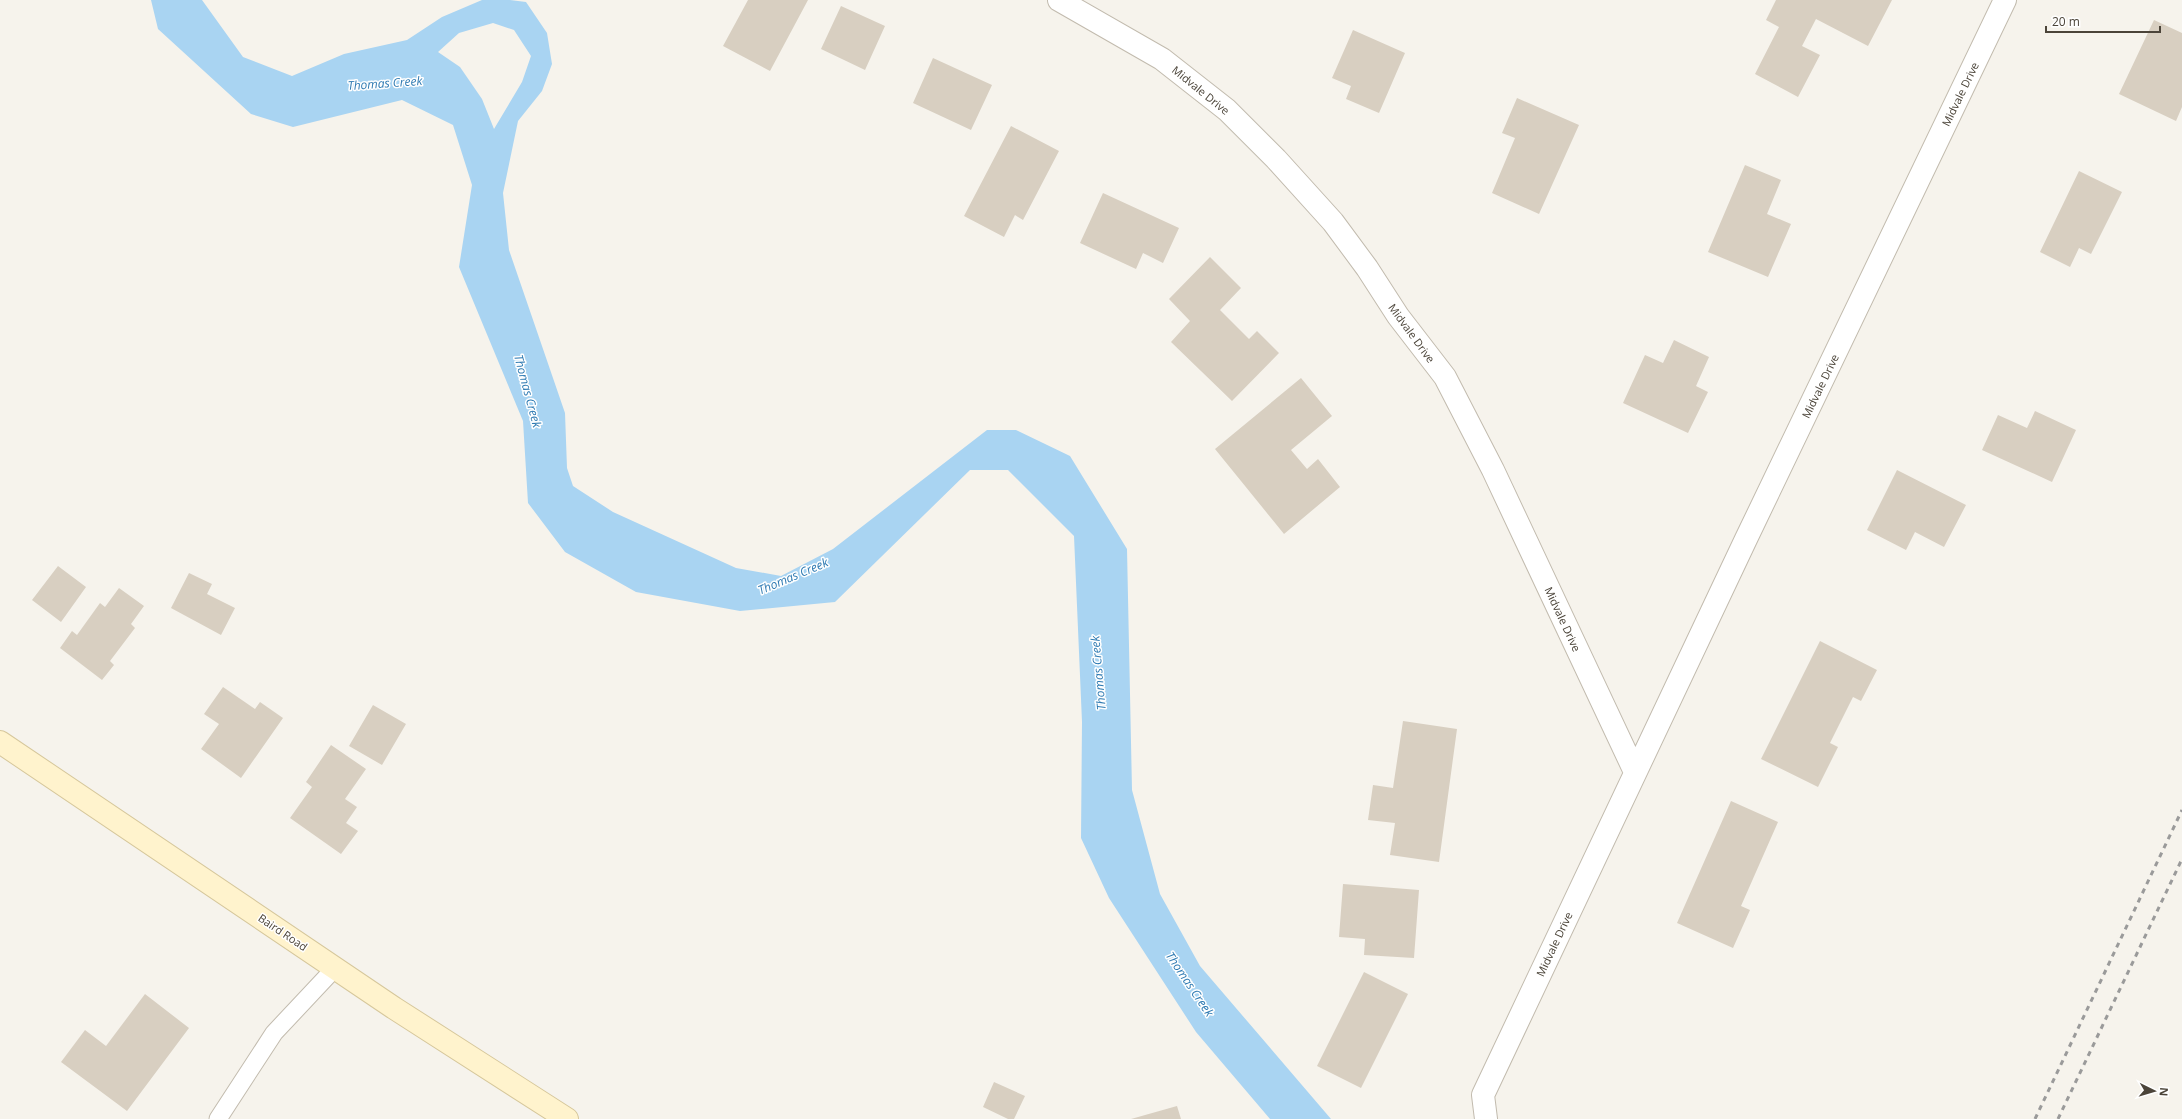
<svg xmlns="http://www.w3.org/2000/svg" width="2182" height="1119" viewBox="0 0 2182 1119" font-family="'Open Sans',sans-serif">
	<rect width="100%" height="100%" fill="#f6f3ec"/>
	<path fill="#a9d4f2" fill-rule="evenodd" d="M151,0H202L243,57L292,76L344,54L407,40L442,17L482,0H510L526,2L547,33L552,64L542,91L518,121L503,193L509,250L565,413L567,468L573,486L613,512L736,568L781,576L833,549L987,430H1016L1070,456L1127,549L1132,790L1160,894L1200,966L1331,1119H1270L1196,1032L1109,898L1081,838L1082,722L1074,536L1008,470H970L835,602L740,611L636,592L565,552L528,503L523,421L459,267L472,185L453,125L402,100L293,127L251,114L158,29ZM493,23L514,30L531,56L522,82L494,129L482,99L460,67L438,52L459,33Z"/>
	<path fill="#d8cfc1" d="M748,0H808L770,71L723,46Z
		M1776,0H1892L1868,46L1816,19L1802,46L1820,55L1798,97L1755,74L1779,27L1766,20Z
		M841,6L885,26L865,70L821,49Z
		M2154,20L2182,33V107L2176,121L2119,94Z
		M1353,30L1405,53L1379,113L1346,99L1351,86L1332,78Z
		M933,58L992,85L971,130L913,103Z
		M1517,98L1579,125L1539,214L1492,193L1515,138L1502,133Z
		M1011,126L1059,151L1023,220L1015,215L1004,237L964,216Z
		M1745,165L1781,180L1767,214L1791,224L1768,277L1708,252Z
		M2079,171L2122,192L2091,254L2079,248L2070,267L2040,252Z
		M1103,193L1179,228L1163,263L1143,253L1136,269L1080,243Z
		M1210,257L1241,288L1220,310L1249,339L1257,331L1279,353L1232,401L1171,342L1190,321L1169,299Z
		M1674,340L1709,357L1696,386L1708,392L1688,433L1623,403L1645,355L1663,363Z
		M1301,378L1332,416L1291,450L1307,469L1318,459L1340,487L1284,534L1215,449Z
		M2035,411L2076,430L2052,482L1982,450L1998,415L2027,428Z
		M1897,470L1966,505L1944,547L1915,532L1906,550L1867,530Z
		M58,566L86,587L61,622L32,600Z
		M189,573L212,584L207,594L235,608L221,635L171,608Z
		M119,588L144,606L131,624L135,628L110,661L114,665L102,680L60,648L72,631L77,635L100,603L105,607Z
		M1820,641L1877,670L1861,701L1853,697L1830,743L1838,747L1818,787L1761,759Z
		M223,687L255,709L260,702L283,718L241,778L201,749L219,724L204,714Z
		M373,705L406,724L382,765L349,746Z
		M1403,721L1457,729L1439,862L1390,855L1395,823L1368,820L1373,785L1393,788Z
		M331,745L366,769L345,799L357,807L346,823L358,831L341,854L290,818L312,787L306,782Z
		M1731,801L1778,822L1741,906L1750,910L1733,948L1677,923Z
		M1343,884L1419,890L1414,958L1364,955L1365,939L1339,937Z
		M1364,972L1408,994L1361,1088L1317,1066Z
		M145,994L189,1028L127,1111L61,1062L85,1030L106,1046Z
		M994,1082L1025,1096L1014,1119H1008L983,1107Z
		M1177,1106L1181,1119H1131Z"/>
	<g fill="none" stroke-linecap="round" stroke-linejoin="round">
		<g stroke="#c2bbae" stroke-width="19">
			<path id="lane" d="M218,1119L274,1033L335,968"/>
		</g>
		<g stroke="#c2bbae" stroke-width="24">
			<path id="street" d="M1059,0L1162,59L1227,110L1276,159L1333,222L1367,268L1398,316L1445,377L1493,470L1635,772
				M1486,1119L1483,1095L1746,539L2005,0"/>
		</g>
		<g stroke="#d6c79b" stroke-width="24">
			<path id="secondary" d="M0,742L394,1008L567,1119"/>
		</g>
		<use href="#lane" stroke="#fff" stroke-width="17"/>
		<use href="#street" stroke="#fff" stroke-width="22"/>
		<use href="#secondary" stroke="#fff3cd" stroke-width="22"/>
		<path stroke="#9a9a9a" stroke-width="3" stroke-dasharray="5 5" stroke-linecap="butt" d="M2035,1119L2182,810
			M2058,1119L2182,859"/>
	</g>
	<g text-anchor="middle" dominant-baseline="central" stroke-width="3" stroke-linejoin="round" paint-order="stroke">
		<g font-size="11" fill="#4b4439" stroke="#fff">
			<text transform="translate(1201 90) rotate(39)">Midvale Drive</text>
			<text transform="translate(1960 94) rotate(-64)">Midvale Drive</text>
			<text transform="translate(1412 333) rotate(54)">Midvale Drive</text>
			<text transform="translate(1820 386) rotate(-64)">Midvale Drive</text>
			<text transform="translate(1563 619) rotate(65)">Midvale Drive</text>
			<text transform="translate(283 932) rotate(34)">Baird Road</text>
			<text transform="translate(1554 944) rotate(-65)">Midvale Drive</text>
		</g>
		<g font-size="12" font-style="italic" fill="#2e7ab2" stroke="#fff">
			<text transform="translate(385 83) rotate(-4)">Thomas Creek</text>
			<text transform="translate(528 391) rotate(75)">Thomas Creek</text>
			<text transform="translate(793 576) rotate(-23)">Thomas Creek</text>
			<text transform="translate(1098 673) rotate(-95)">Thomas Creek</text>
			<text transform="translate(1190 984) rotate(56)">Thomas Creek</text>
		</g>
	</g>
	<g transform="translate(2154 1091) rotate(95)" stroke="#ffffff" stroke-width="3" paint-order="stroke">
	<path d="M0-3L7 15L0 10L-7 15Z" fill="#4b4439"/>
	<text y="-6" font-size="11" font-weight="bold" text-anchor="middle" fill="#4b4439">N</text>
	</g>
	<path d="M2046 26v6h114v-6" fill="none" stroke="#4b4439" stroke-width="2"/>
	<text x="2052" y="26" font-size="12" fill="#4b4439" stroke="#ffffff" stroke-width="3" paint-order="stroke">20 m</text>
</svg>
